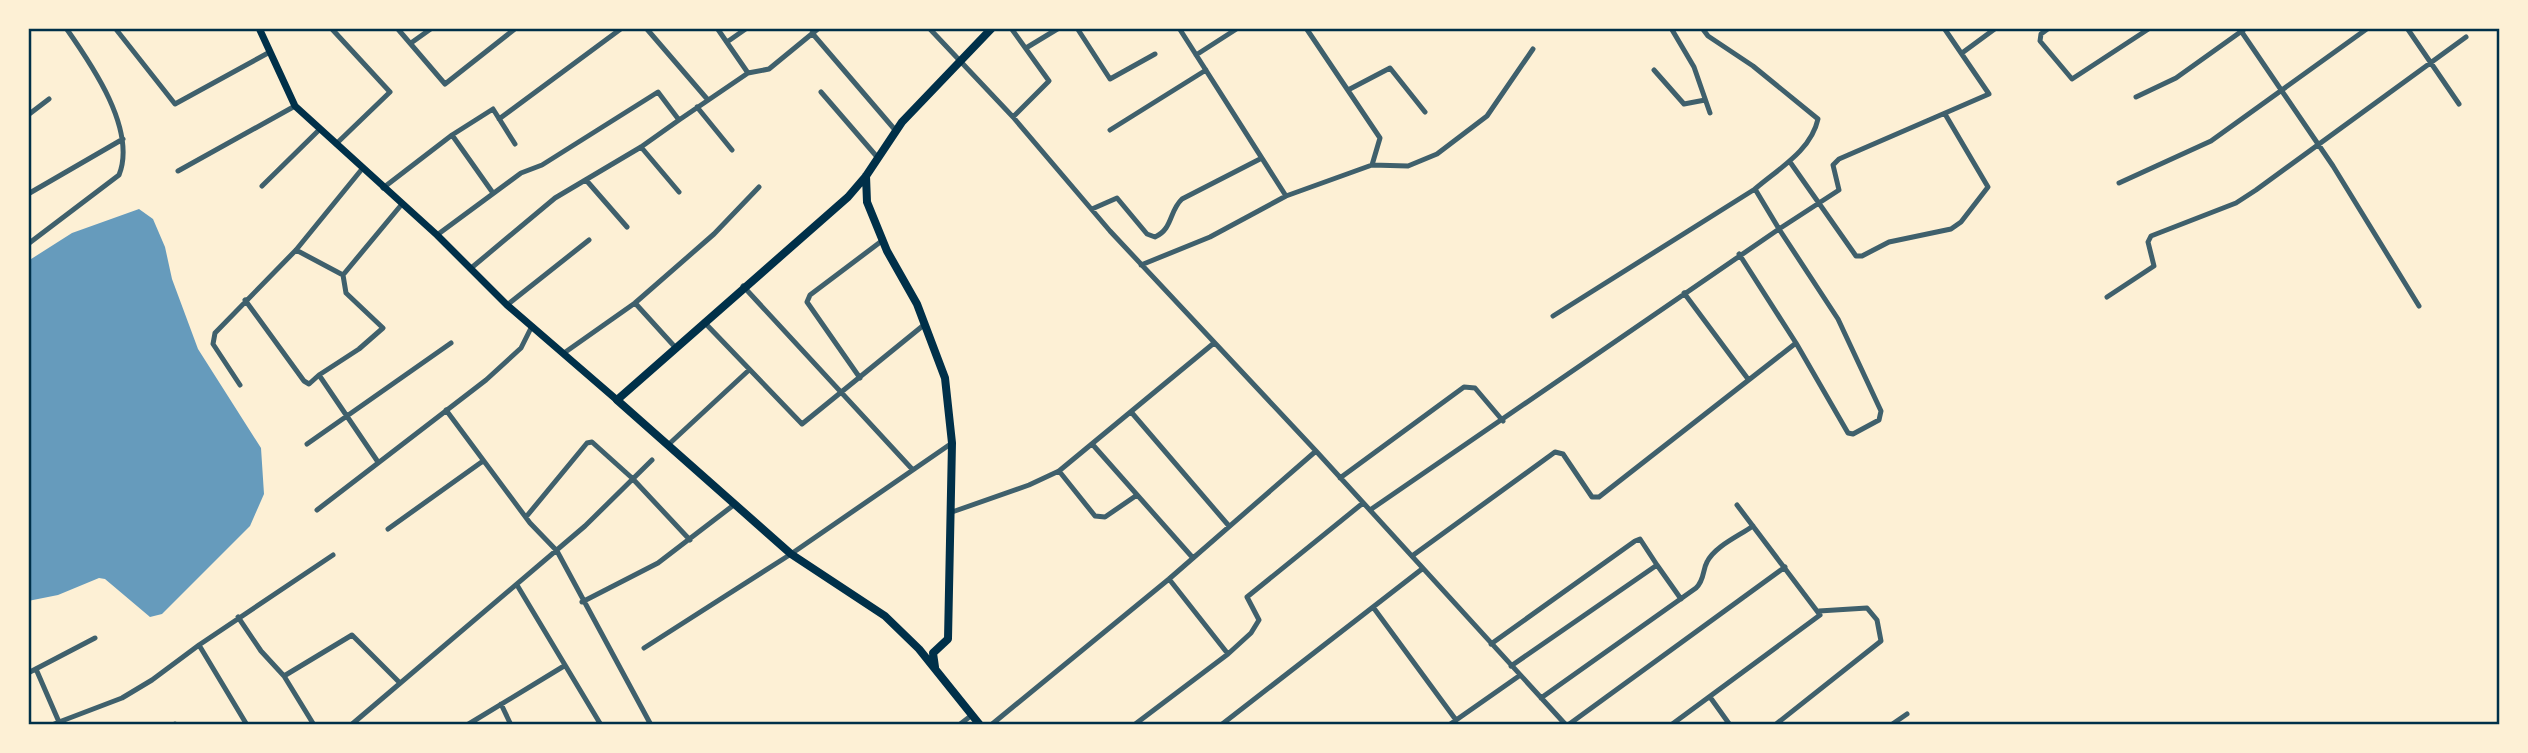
<svg xmlns="http://www.w3.org/2000/svg" width="2528" height="753" viewBox="0 0 2528 753" font-family="'DejaVu Sans',sans-serif">
	<rect width="100%" height="100%" fill="#fdf0d5"/>
	<path fill="#669bbc" d="M139,209L153,219L165,247L172,279L198,349L261,448L264,494L250,526L162,614L150,617L105,579L99,578L58,595L28,601V261L72,233Z"/>
	<g fill="none" stroke-linecap="round" stroke-linejoin="round">
		<path stroke="#3f606c" stroke-width="5" d="M115,28L175,104L268,53
			M331,28L390,92L336,144
			M397,28L445,84L516,28
			M646,28L708,100
			M717,28L748,73
			M929,28L1013,117L1110,231L1316,451L1169,579L991,725
			M1011,28L1049,81L1013,117
			M1077,28L1110,79L1155,54
			M1179,28L1286,196
			M1306,28L1380,138L1372,165
			M1671,28L1694,67L1710,113
			M2049,28L2041,34L2040,41L2072,79L2150,28
			M2239,28L2333,166L2419,306
			M2407,28L2459,104
			M812,33L896,131
			M727,42L747,28
			M411,43L432,28
			M1026,48L1059,28
			M1962,53L1996,28
			M1196,55L1238,28
			M1654,70L1684,104L1705,100
			M1348,90L1390,68L1425,112
			M821,92L878,158
			M2136,97L2176,78L2246,28
			M697,107L732,150
			M28,115L49,99
			M499,119L622,28
			M1110,130L1206,70
			M452,135L493,193
			M641,147L679,192
			M1790,162L1856,256H1862L1889,242L1951,229L1961,222L1988,187L1945,114
			M178,171L295,106
			M586,180L627,227
			M2119,183L2211,141L2368,28
			M262,186L320,129
			M383,188L452,135L493,109L515,144
			M28,194L123,139
			M1092,209L1117,198L1147,234L1155,237C1173,229 1169,211 1182,199L1260,159
			M437,235L521,173L542,165L658,92L679,120L748,73L769,69L819,28
			M28,244L119,175C137,130 92,65 66,28
			M296,250L343,275L402,204
			M1739,254L1796,343L1848,433L1853,434L1879,420L1881,411L1838,319L1779,229L1839,190L1833,165L1839,159L1989,94L1944,28
			M1141,265L1210,237L1286,196L1372,165L1408,166L1437,154L1487,116L1533,49
			M470,269L555,198L641,147L679,120
			M343,275L346,293L383,328L359,349L319,375L378,462
			M743,286L912,469
			M1684,293L1748,379
			M2107,297L2154,266L2148,242L2151,236L2236,203L2256,190L2466,37
			M245,300L304,381L309,384L319,375
			M507,305L589,240
			M1553,316L1755,189
			M704,322L802,424L925,324
			M675,347L635,303L714,234L759,187
			M564,353L635,303
			M860,378L807,302L810,295L883,240
			M240,385L213,344L215,333L296,250L362,169
			M446,410L530,523L557,551L651,725
			M1132,413L1229,526
			M307,444L451,343
			M668,445L749,370
			M1093,445L1193,558
			M1316,451L1566,725
			M1059,471L1095,516L1105,517L1137,495
			M1340,478L1464,387L1475,388L1503,421
			M317,510L486,380L521,348L532,326
			M1370,510L1779,229L1755,189C1778,169 1811,151 1818,119L1753,66L1708,36L1702,28
			M952,512L1029,485L1059,471L1214,343
			M526,517L587,443L592,442L632,478L690,540
			M388,529L483,461
			M1412,556L1555,452L1563,454L1592,497H1599L1796,343
			M517,585L601,725
			M582,602L658,563L735,504
			M1373,607L1456,720
			M238,617L261,651L284,676L352,635L400,683
			M1491,644L1635,541L1640,539L1657,565
			M199,645L333,555
			M644,648L791,554L952,443
			M1228,654L1251,633L1259,620L1247,597L1363,503
			M1511,666L1657,565L1681,599
			M36,669L59,722L122,698L152,680L199,645L247,725
			M28,673L95,638
			M284,676L314,725
			M1710,697L1730,725
			M1541,698L1696,588C1705,579 1702,571 1707,562C1715,546 1739,536 1753,526
			M501,704L511,725
			M175,724V725
			M52,725L59,722L61,725
			M351,725L585,526L652,460
			M467,725L564,666
			M959,725L972,715
			M1134,725L1228,654L1169,579
			M1221,725L1422,569
			M1449,725L1519,676
			M1568,725L1785,567
			M1671,725L1820,615L1737,505
			M1775,725L1881,641L1877,620L1867,608L1819,611
			M1891,725L1907,714"/>
		<path stroke="#003049" stroke-width="7" d="M259,28L295,106L437,235L507,305L617,400"/>
		<path stroke="#003049" stroke-width="8" d="M866,176L867,202L887,251L917,304L945,378L952,443L948,639L933,653L935,667
			M980,725L919,649L885,616L791,554L617,400L848,197L866,176L902,122L992,28"/>
	</g>
	<rect width="2528" height="753" fill="none" stroke="#fdf0d5" stroke-width="60"/>
	<rect x="30" y="30" width="2468" height="693" fill="none" stroke="#003049" stroke-width="2.5"/>
</svg>
